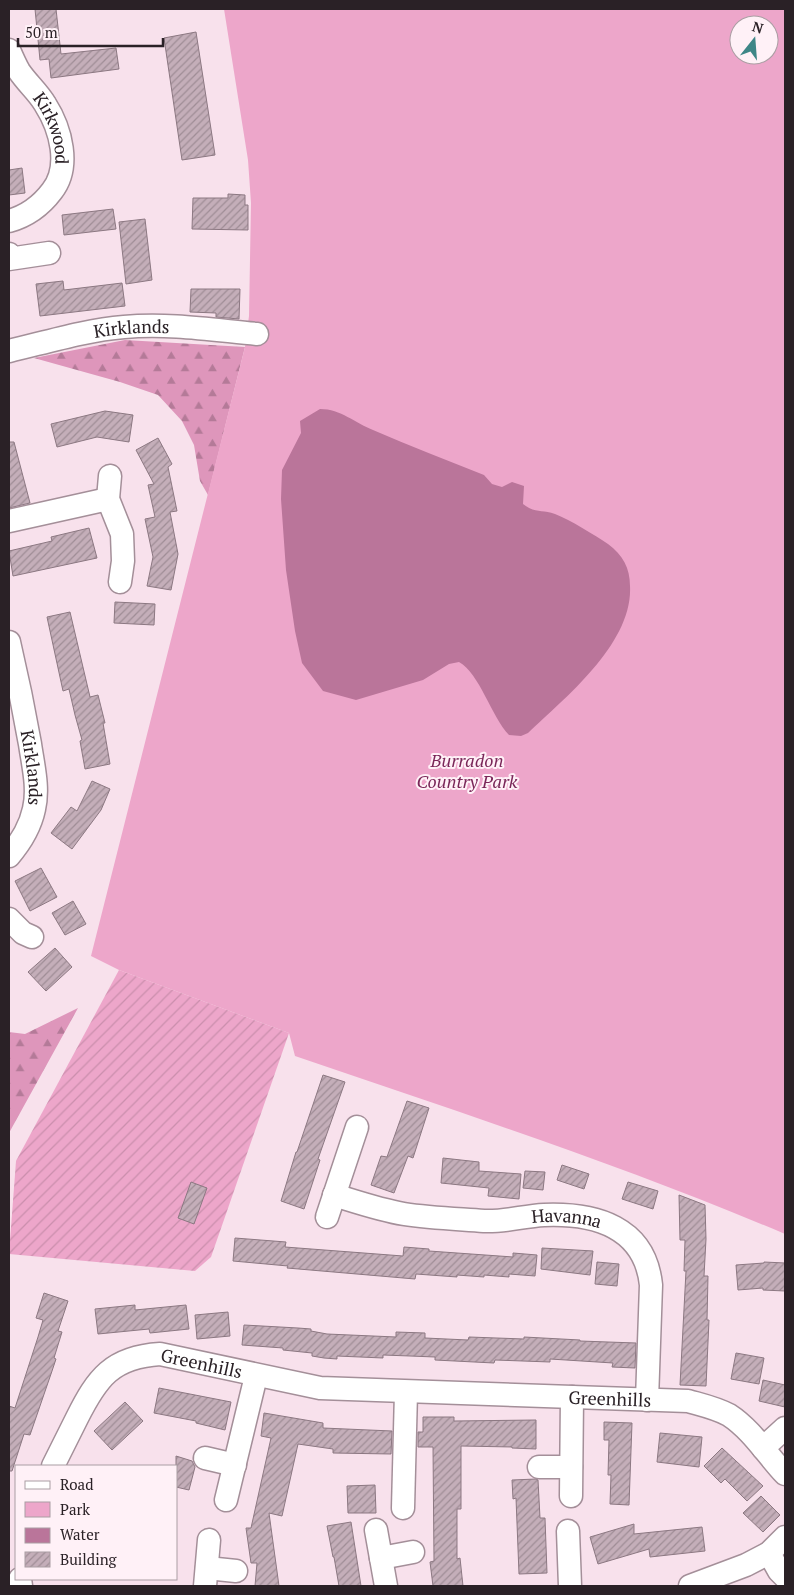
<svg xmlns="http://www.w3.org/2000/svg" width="794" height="1595" viewBox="0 0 794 1595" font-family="'PT Serif',serif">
	<defs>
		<pattern id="forest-firs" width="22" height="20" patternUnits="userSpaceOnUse" patternTransform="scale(1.25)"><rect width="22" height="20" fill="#de96bb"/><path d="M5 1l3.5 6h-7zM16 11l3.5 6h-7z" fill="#b47a98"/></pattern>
		<pattern id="garden-furrows" width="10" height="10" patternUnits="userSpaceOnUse" patternTransform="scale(1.25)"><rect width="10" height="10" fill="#eda6ca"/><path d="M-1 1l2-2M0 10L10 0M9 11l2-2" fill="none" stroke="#cb8fad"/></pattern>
		<pattern id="building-hatch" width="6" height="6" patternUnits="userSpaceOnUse" patternTransform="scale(1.25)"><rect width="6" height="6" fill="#c4aeb9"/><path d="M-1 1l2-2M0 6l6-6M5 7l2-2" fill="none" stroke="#9f8d96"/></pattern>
	</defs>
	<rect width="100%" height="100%" fill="#f8e1ec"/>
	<path fill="url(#forest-firs)" d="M125,340L245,347L208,495L200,481L194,445L182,421L158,395L120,382L34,358Z
		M78,1008L9,1133V1032L25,1034Z"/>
	<path fill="#eda6ca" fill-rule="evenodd" d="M224,9H785V1234C625,1166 459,1112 295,1056L289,1033L119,970L91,956L245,347L249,316L251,203L248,160ZM739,25H769V55H739Z"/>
	<path fill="url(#garden-furrows)" d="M119,970L289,1033L211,1257L195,1271L9,1254L16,1161Z"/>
	<path fill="#ba759a" d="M320,409C341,409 355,423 373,430C410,446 447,460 484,475L492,484L502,487L512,482L524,486L523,504C536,514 542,509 555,514C571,520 594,535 608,544C623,555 630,568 630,586C633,643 566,697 528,733L521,736L509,735C491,716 480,674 459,662L449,664L423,680L356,700L323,691L302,663L295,631L286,570L281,499L282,470L301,433L300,421Z"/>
	<path fill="url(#building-hatch)" stroke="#8c7882" d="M35,9H56L61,54L116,48L119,69L51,78L49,59L40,60Z
		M196,32L215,155L182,160L164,38Z
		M22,168L25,193L9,195V170Z
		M228,194L245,195V205H248V230L192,229L193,198H228Z
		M113,209L116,229L64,235L62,215Z
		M145,219L152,280L126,284L119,222Z
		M63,281L64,290L122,283L125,306L40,316L36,284Z
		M191,289H240L239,319L216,317V313L190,312Z
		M105,411L133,415L129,442L97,437L57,447L51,424Z
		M158,438L172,464L168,467L177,511L170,512L178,554L171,590L147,586L153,557L145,519L155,517L148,485L154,484L136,450Z
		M9,442H14L30,503L9,508Z
		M89,528L97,558L13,576L9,551L52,541L51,537Z
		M115,602L155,604L154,625L114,623Z
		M70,612L90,697L98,695L105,723H103L110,764L85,769L80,741L82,740L75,715L69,689L63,691L47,617Z
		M92,781L110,789L101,810L72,849L51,833L71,807L77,811Z
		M41,868L57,897L30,911L15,881Z
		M73,901L86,924L65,935L52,913Z
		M55,948L72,967L46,991L28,972Z
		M323,1075L345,1082L318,1159L320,1160L304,1209L281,1201L296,1152H297Z
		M407,1101L429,1108L413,1158L408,1156L394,1193L371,1185L381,1156L387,1157Z
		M443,1158L479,1162V1171L521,1174L519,1199L488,1196L489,1188L441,1183Z
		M562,1165L589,1174L584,1189L557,1180Z
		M525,1171L545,1172L543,1190L523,1188Z
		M191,1182L207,1188L194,1224L178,1218Z
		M628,1182L658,1191L653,1209L622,1199Z
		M679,1195L705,1205L706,1239L704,1276H708L707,1320H709L706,1386L680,1385L686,1271H684L685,1240H680Z
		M235,1238L286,1242L285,1247L403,1256L404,1247L429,1249V1251L513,1257V1253L537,1255L535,1276L509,1274V1277L484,1275V1277L457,1275V1277L416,1274L415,1279L287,1268L288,1266L233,1261Z
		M542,1248L593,1251L590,1275L541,1269Z
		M597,1262L619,1264L617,1286L595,1284Z
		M764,1262L785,1263V1291L763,1290V1288L738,1290L736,1265L764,1263Z
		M44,1293L68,1301L58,1331L62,1332L54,1358L56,1359L52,1371L30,1435L24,1434L12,1471H9V1406L15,1408L38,1337L43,1320L36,1318Z
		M135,1305V1310L186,1305L189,1329L150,1333L149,1329L98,1334L95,1309Z
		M228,1312L230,1336L197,1339L195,1315Z
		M244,1325L298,1328L311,1329V1331L327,1334L396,1337V1332L425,1333V1338L468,1340L469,1337L524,1339V1337L580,1340V1341L636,1343L635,1368L612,1367L613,1363L566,1360L550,1359V1362L495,1360L494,1363L435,1360V1357L410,1356L383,1355V1358L337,1356V1359L324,1358L312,1356V1353L283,1350V1348L242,1345Z
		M736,1353L764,1358L759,1384L731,1379Z
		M763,1380L785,1385V1407L759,1401Z
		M159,1388L231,1402L225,1430L196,1423V1421L154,1413Z
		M125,1402L143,1421L112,1450L94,1431Z
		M264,1413L323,1423V1428L392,1431L391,1454L333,1453V1449L298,1444L282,1516L269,1513L279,1586H255L257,1563H251L246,1528H251L271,1438L261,1436Z
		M423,1417H454V1421L536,1420V1449L512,1448V1447L461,1446V1509H457V1559L460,1558L463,1586H433L430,1562L434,1561L433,1447H418V1432H423Z
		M604,1422L632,1423L629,1505L610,1504L611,1475H608L609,1440H604Z
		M660,1433L702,1437L699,1467L657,1462Z
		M722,1448L763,1486L747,1501L725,1479L721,1483L704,1466Z
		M176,1456L192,1461L195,1467L189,1490L176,1487Z
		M536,1479L538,1480L540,1518H545L547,1573L519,1574L516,1498L513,1499L512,1480Z
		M375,1485L376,1513H348L347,1486Z
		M761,1496L780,1515L763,1532L743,1513Z
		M351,1522L361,1586H339L334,1557H333L327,1526Z
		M634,1524V1534L702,1527L705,1551L650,1557L649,1549L598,1564L590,1537Z"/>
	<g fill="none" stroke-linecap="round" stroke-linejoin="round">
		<g stroke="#a48f99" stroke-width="25">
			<g id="minor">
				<path id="s1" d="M9,50C12,57 15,64 19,71C27,83 38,92 45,104C61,129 71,167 52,191C40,207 27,216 9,221"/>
				<path d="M9,254V259L49,253"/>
				<path id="s2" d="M9,351C47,342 86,330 124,327C169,323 213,330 257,334"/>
				<path d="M110,476L108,499L122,534L123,561L120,582"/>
				<path d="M9,521L108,499"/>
				<path id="s3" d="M9,642C17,676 24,710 30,744C33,765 39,788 34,809C30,828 21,842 9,856"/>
				<path d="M9,919L23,933L32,937"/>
				<path id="s4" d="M334,1195C357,1202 380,1210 404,1214C430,1218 458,1219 484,1221C505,1222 524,1216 544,1215C596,1213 645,1227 651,1285L647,1400"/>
				<path d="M327,1217L357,1127"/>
				<path d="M763,1448L785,1428"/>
				<path d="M205,1458L235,1465"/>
				<path id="s5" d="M53,1466C61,1450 69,1434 77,1418C97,1378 112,1357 160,1354L320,1388L688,1401C702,1405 716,1408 729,1415C752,1430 767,1455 785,1474"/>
				<path d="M539,1467H571"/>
				<path d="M571,1496L572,1397"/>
				<path d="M226,1500L256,1376"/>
				<path d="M403,1508L406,1392"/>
				<path d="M376,1530L386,1586"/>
				<path d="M568,1531L570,1586"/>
				<path d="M769,1553L779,1571L785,1577"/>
				<path d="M381,1558L413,1552"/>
				<path d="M207,1568L236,1571"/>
				<path d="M20,1579L21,1586"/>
				<path d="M205,1586L209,1540"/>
				<path d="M690,1586L746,1565L769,1553L785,1537"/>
			</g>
		</g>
		<use href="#minor" stroke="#fff" stroke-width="22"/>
	</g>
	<g text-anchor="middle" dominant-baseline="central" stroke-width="4" stroke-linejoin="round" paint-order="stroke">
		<g font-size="18" fill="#2a2126" stroke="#fff1f7">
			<text stroke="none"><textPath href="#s1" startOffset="91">Kirkwood</textPath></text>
			<text stroke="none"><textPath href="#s2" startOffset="125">Kirklands</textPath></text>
			<text stroke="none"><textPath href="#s3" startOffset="128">Kirklands</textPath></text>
			<text stroke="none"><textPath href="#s4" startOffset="236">Havanna</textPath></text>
			<text stroke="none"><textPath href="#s5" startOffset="208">Greenhills</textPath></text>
			<text stroke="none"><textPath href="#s5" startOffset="619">Greenhills</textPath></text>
		</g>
		<g font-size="18" font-style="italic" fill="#7a2759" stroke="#fff1f7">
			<text x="467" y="760">Burradon<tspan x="467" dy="21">Country Park</tspan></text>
		</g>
	</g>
	<rect width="794" height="1595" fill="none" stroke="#2a2126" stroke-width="20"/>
	<rect x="15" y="1465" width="162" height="115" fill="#fff1f7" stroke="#aa9ea3"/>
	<rect x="25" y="1481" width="25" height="8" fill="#ffffff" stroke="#aa9ea3"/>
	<text x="60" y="1490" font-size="15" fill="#2a2126">Road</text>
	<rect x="25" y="1502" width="25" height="15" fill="#eda6ca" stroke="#aa9ea3"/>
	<text x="60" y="1515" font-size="15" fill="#2a2126">Park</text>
	<rect x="25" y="1528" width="25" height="15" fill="#ba759a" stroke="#aa9ea3"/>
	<text x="60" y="1540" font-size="15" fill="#2a2126">Water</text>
	<rect x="25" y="1552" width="25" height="15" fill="url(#building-hatch)" stroke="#aa9ea3"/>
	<text x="60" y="1565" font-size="15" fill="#2a2126">Building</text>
	<g transform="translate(754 40) rotate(17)"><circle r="24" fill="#fff1f7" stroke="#aa9ea3"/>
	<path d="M0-4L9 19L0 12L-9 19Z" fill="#3e8687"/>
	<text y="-8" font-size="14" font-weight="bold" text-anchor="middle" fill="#2a2126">N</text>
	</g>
	<path d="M18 38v8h145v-8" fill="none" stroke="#2a2126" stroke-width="2.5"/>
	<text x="25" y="38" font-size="15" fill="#2a2126" stroke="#fff1f7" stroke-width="4" paint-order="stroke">50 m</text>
</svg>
